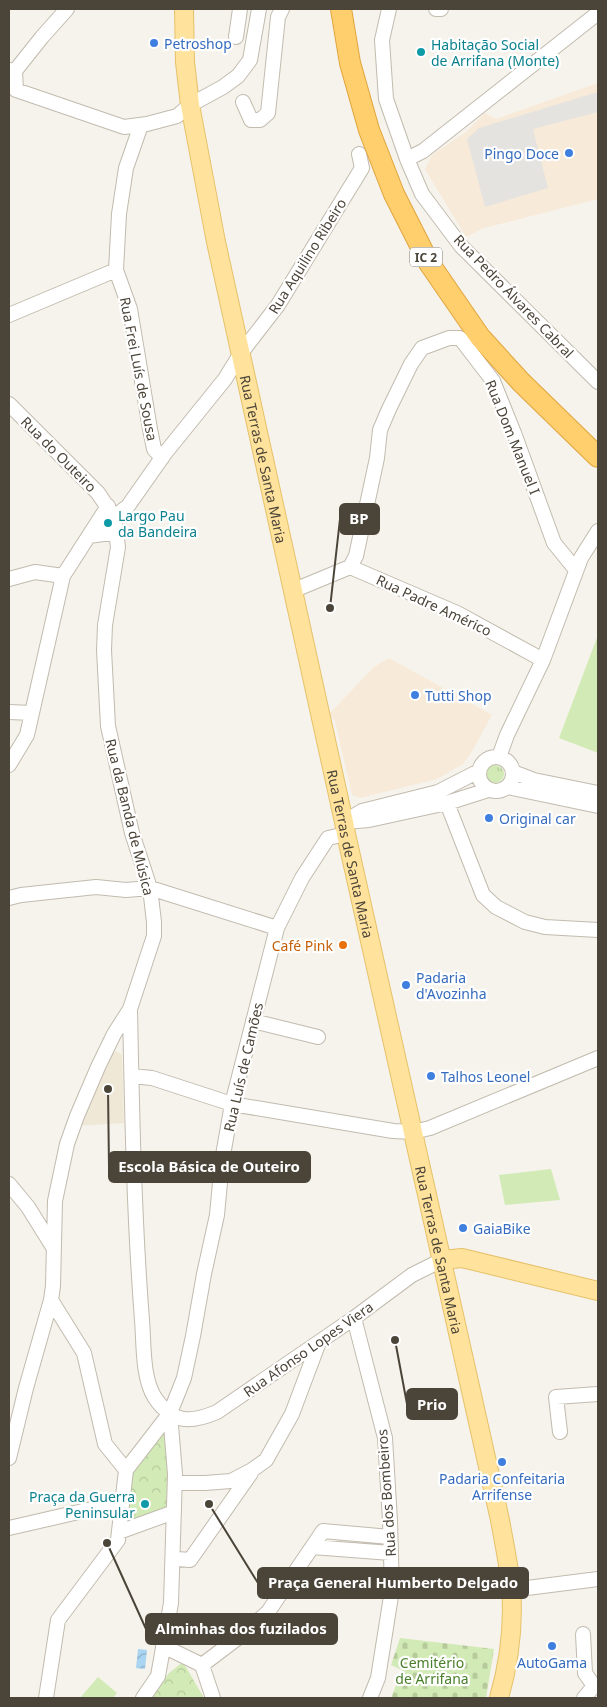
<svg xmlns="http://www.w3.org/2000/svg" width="607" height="1707" viewBox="0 0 607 1707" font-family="'Noto Sans',sans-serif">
	<defs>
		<pattern id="grass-tufts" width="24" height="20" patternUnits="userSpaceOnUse" patternTransform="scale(1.25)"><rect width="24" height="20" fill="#d2eab5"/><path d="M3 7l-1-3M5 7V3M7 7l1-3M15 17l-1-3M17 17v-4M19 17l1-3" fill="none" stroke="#b6ca9c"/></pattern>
		<pattern id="cemetery-stones" width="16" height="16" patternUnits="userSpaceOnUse" patternTransform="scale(1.25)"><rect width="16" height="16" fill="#d2eab5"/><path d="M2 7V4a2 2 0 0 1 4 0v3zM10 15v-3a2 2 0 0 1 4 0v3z" fill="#b6ca9c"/></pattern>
		<pattern id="park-crowns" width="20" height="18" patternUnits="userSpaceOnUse" patternTransform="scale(1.25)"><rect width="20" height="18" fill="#d2eab5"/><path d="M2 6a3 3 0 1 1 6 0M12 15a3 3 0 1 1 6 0" fill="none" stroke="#b6ca9c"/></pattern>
		<pattern id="water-waves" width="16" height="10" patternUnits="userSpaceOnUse" patternTransform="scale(1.25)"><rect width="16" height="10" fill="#a9d4f2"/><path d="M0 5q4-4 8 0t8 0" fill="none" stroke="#8caec5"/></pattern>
	</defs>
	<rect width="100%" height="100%" fill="#f6f3ec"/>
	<path fill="#f7ead8" d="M598,83V199L484,228L466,237L425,169L432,155L466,132L485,113L496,119Z
		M389,658L492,715L471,753L463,764L437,779L360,798L352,795L335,721L329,714L374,667Z"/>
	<path fill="#efe8d6" d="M112,1051L118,1052L122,1055L124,1123L76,1126Z"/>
	<path fill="url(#grass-tufts)" d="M486 774a9 9 0 1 1 18 0a9 9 0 1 1-18 0Z"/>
	<path fill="url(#cemetery-stones)" d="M400,1638L494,1649L486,1698H391L402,1670L391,1665Z"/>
	<path fill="url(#park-crowns)" d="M166,1422L170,1512L122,1528L129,1470Z
		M183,1662L204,1698H150L169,1673Z"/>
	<path fill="#d2eab5" d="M598,635V753L559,738Z
		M551,1169L560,1200L505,1205L499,1175Z
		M98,1677L117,1693L113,1698H80Z"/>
	<path fill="#e5e3e0" d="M598,92V112L533,129L548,188L485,207L467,139L479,128Z"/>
	<path fill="url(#water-waves)" d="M408,1404L415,1405L414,1418H407Z
		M138,1649L147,1650L145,1669L136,1668Z"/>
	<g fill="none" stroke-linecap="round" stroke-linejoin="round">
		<g stroke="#c2bbae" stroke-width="16">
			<path id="minor" d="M389,9L382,40L386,99L407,159L422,194L461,246L598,382
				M436,9H441
				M236,37L240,9
				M9,70L15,71L42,37L67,9
				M15,71L16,90L124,127L147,124L177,116L190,105L223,87L238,76L250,60L259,9
				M243,102L251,120H260L268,113L278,17L282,9
				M141,125L126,168L119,214L116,270L130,309L150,429L154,449L162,458
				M407,159L423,151L598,13
				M9,315L116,270
				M9,404L98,493L114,517L118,547L105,625L104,650L108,726L132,833L150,888L154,922V936L130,1009L114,1034L98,1067L77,1116L67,1144L55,1201L53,1286L51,1300L26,1388L9,1458
				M114,517L128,506L166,452L225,379L241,353L278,305L362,168L359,154
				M89,536L117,532
				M350,567L457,613L543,660
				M9,579L35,572L63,576
				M292,591L350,567L356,556L377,458L380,430L389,409L411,364L422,348L449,338H460L493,381L514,433L554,543L576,570
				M9,712L32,713
				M479 774a17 17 0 1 1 34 0a17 17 0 1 1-34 0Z
				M499,757L507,735L543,660L581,558L598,531
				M9,765L27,735L63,576L108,506
				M513,772L534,780L598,793
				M508,787L598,806
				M447,803L483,895L496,907L525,922L545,927L598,930
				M347,820L362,811L438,792L479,771
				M344,822L369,820L447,803L488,790
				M9,898L21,895L96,887L126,890L150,888L277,928
				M130,1009C132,1113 134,1217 142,1320C144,1343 142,1378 155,1398C173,1424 191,1423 217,1412L354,1318L412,1275L442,1260
				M253,1021L318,1037
				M132,1076L152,1078L232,1104L393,1131L413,1132L430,1128L598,1058
				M9,1184L28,1207L53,1247
				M51,1300L84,1353L105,1444L126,1470
				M354,1318L385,1438L390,1521L392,1590L378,1678L370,1698
				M560,1432L556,1397L598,1394
				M175,1483H205L231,1481L252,1470L266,1460L292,1414L319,1342
				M9,1528L122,1502
				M119,1532L174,1512
				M312,1547L391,1553
				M177,1559L190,1560L251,1473
				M511,1590L598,1579
				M583,1634L585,1673L594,1686
				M163,1646L202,1665L213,1698
				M202,1665L243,1634L268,1612L323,1531L390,1537
				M46,1698L58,1620L118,1540L126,1470L170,1413L184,1378L193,1336L204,1274L217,1215L222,1161L232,1104L277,928L302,878L328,838L346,834
				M143,1698L158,1676L171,1603L175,1474L170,1413
				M584,1698L594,1686L598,1685"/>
		</g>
		<g stroke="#e6c16a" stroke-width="20">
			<g id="major">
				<path id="s1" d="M184,9L185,62L190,105L216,242L344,822L346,834L500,1520C504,1543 509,1565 511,1588C514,1625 509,1663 499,1698"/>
				<path d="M442,1260L462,1258L598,1291"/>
			</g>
		</g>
		<g stroke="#e0a43c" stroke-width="22">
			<path id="highway" d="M341,9L350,63L369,130L394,194L429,263L480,337L521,382L598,457"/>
		</g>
		<use href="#minor" stroke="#fff" stroke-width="14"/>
		<use href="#major" stroke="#ffe39c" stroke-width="18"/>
		<use href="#highway" stroke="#ffcf6e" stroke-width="20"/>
	</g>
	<g fill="#3f7fe0" stroke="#fff" stroke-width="2">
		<circle cx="154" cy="43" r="5"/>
		<circle cx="569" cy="153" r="5"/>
		<circle cx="415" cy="695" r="5"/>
		<circle cx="489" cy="818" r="5"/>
		<circle cx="406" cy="985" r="5"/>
		<circle cx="431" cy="1076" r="5"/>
		<circle cx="463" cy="1228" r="5"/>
		<circle cx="502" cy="1462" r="5"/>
		<circle cx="552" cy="1646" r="5"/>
	</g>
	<g fill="#0f9aa8" stroke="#fff" stroke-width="2">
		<circle cx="421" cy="52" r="5"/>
		<circle cx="108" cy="523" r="5"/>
		<circle cx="145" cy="1504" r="5"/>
	</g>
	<circle fill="#e8710a" stroke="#fff" stroke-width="2" cx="343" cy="945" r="5"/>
	<g text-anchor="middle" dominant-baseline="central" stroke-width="4.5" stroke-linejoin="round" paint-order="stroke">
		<rect fill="#fff" stroke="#817c74" stroke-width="1" x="410" y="247.5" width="32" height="19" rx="4"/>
		<g font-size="12" font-weight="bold" fill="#4b4439">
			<text x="426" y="257">IC 2</text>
		</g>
		<g font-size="14" fill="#366cbe" stroke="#fff" text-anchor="start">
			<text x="164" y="43">Petroshop</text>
			<text x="559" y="153" text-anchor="end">Pingo Doce</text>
			<text x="425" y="695">Tutti Shop</text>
			<text x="499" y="818">Original car</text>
			<text x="416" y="977">Padaria<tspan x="416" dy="16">d'Avozinha</tspan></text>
			<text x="441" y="1076">Talhos Leonel</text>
			<text x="473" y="1228">GaiaBike</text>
			<text x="502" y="1478" text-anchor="middle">Padaria Confeitaria<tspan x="502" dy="16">Arrifense</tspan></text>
			<text x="552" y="1662" text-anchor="middle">AutoGama</text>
		</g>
		<g font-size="14" fill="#0d838f" stroke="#fff" text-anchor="start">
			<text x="431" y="44">Habitação Social<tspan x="431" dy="16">de Arrifana (Monte)</tspan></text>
			<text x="118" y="515">Largo Pau<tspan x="118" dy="16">da Bandeira</tspan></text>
			<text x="135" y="1496" text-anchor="end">Praça da Guerra<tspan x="135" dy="16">Peninsular</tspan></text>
		</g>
		<g font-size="14" fill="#4b4439" stroke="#fff">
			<text transform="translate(307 256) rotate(-58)">Rua Aquilino Ribeiro</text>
			<text transform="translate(514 296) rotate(46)">Rua Pedro Álvares Cabral</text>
			<text transform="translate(139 369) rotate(79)">Rua Frei Luís de Sousa</text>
			<text transform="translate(513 437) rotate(68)">Rua Dom Manuel I</text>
			<text transform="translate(59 454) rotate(45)">Rua do Outeiro</text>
			<text stroke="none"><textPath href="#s1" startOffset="458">Rua Terras de Santa Maria</textPath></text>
			<text transform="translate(434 605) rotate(25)">Rua Padre Américo</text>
			<text transform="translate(130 817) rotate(76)">Rua da Banda de Música</text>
			<text stroke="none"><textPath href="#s1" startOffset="862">Rua Terras de Santa Maria</textPath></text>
			<text transform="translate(243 1067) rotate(-77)">Rua Luís de Camões</text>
			<text stroke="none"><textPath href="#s1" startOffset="1268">Rua Terras de Santa Maria</textPath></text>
			<text transform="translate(308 1349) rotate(-35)">Rua Afonso Lopes Viera</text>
			<text transform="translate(386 1493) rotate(-94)">Rua dos Bombeiros</text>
		</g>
		<g font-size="14" fill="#c56008" stroke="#fff" text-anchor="end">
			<text x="333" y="945">Café Pink</text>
		</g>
		<g font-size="14" fill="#4a7f2a" stroke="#fff">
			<text x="432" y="1662">Cemitério<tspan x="432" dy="16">de Arrifana</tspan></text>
		</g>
	</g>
	<path fill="none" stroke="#4b4439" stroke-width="2" d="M330 608L340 519M108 1089L109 1167M395 1340L407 1404M209 1504L258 1583M107 1543L146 1629"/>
	<g fill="#4b4439" stroke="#fff" stroke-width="2">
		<circle cx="330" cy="608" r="5"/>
		<circle cx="108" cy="1089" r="5"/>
		<circle cx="395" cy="1340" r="5"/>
		<circle cx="209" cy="1504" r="5"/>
		<circle cx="107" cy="1543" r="5"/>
	</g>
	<g fill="#4b4439" stroke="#4b4439" stroke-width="2">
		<rect x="340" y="504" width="39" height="30" rx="5"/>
		<rect x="109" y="1152" width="201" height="30" rx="5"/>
		<rect x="407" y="1389" width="50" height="30" rx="5"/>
		<rect x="258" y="1568" width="270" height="30" rx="5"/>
		<rect x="146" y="1614" width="191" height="30" rx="5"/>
	</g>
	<g font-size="15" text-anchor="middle" font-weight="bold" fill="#fff">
		<text x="359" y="524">BP</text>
		<text x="209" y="1172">Escola Básica de Outeiro</text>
		<text x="432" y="1410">Prio</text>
		<text x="393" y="1588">Praça General Humberto Delgado</text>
		<text x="241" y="1634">Alminhas dos fuzilados</text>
	</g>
	<rect width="607" height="1707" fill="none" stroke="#4b4439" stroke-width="20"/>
</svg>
